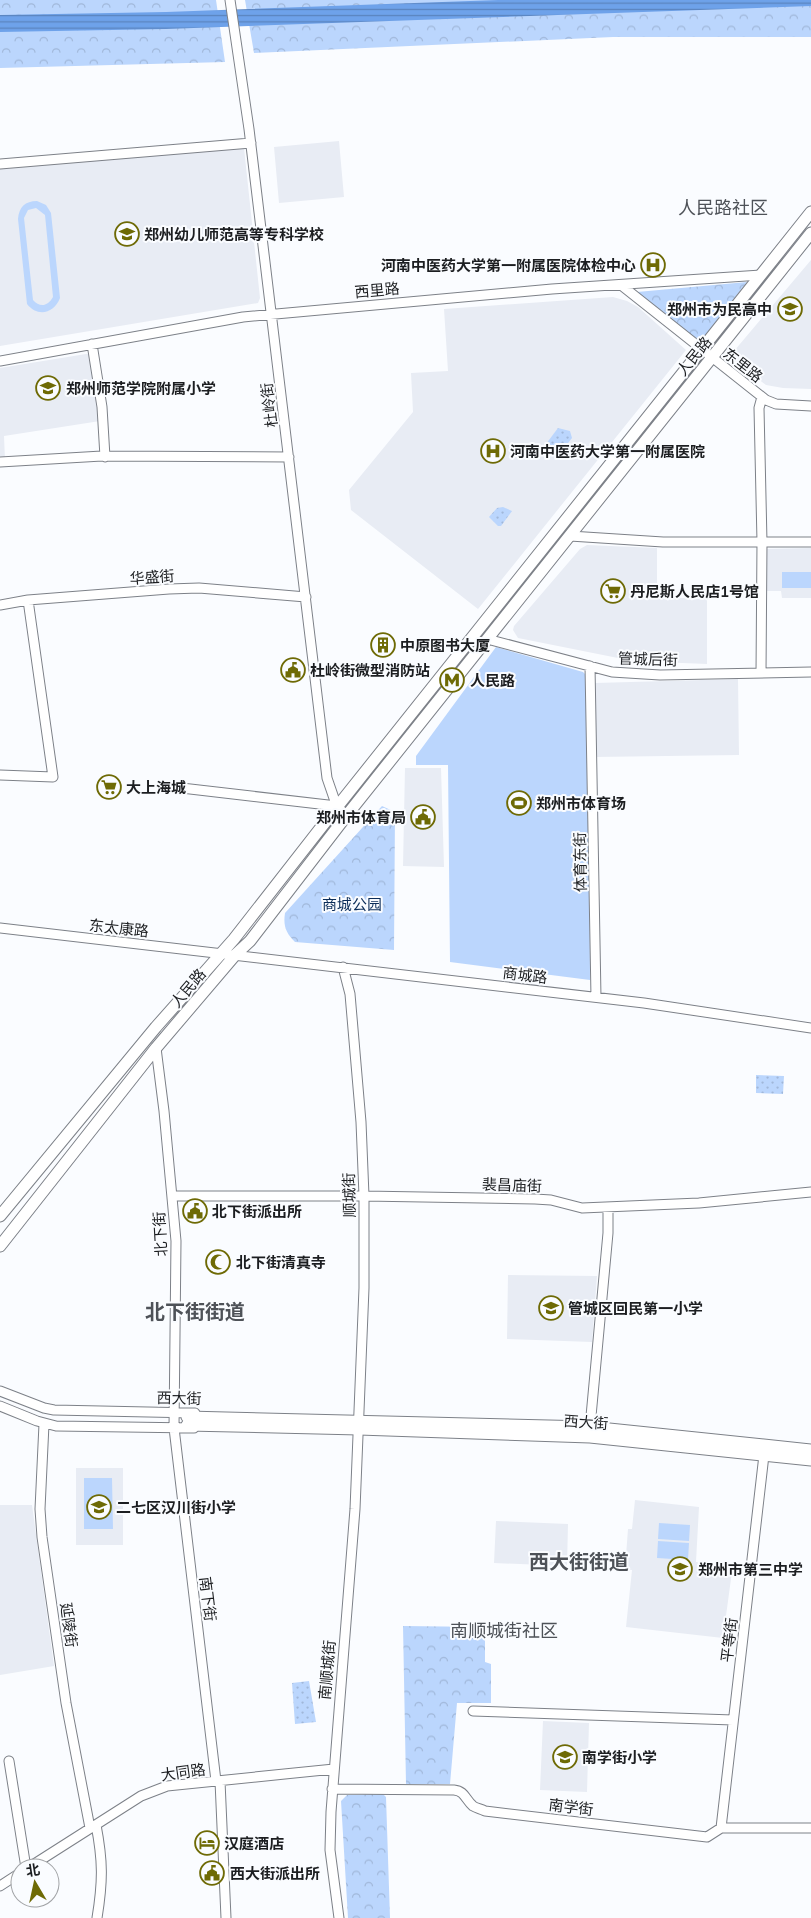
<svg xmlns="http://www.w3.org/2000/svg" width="811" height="1918" viewBox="0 0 811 1918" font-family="Mulish,'Noto Sans SC',sans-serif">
	<defs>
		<pattern id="grass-dots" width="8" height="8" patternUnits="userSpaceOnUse" patternTransform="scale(1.25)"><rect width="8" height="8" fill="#bbd6fd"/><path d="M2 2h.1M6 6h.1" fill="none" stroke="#a0b7d9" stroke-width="1.8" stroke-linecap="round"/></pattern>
		<pattern id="park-crowns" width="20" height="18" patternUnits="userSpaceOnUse" patternTransform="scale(1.25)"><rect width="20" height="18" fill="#bbd6fd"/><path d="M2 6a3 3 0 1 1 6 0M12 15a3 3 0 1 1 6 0" fill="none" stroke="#a0b7d9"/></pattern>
		<pattern id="water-rules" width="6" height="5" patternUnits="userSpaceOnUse" patternTransform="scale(1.25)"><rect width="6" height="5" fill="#6ea2ea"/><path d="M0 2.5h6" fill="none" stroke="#5a83bd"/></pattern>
	</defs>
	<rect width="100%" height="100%" fill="#fafcff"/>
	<path fill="#e8ecf4" d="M339,141L344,197L279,203L274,147Z
		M244,148L260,298L258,303L0,346V169Z
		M811,260V389L783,388L766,385L729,357Z
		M613,297L627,301L638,307L686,350L478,609L351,510L349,490L413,412L411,373L448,371L444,309Z
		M92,353L100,421L4,436L5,460H0V368Z
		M587,545L657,548V598H707V664L633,661L518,638L513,630L514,626L580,549Z
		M811,548V598H782L781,591H765V549Z
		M738,679L739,755L595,757V683Z
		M405,768H441L444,867L403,866Z
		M508,1275L597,1276L592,1342L507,1339Z
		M76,1468H123V1545H76Z
		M635,1500L699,1507L696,1562L733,1564L723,1638L626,1627L632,1570L625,1569L628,1529H632Z
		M0,1505H32L54,1666L0,1675Z
		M496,1521L568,1524L567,1566L494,1563Z
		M543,1721L589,1723L587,1792L540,1790Z"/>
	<path fill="url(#grass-dots)" d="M558,428L570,431L572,438L556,458L543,448Z
		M503,507L512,511L501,526H498L489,517L497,508Z
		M756,1075L784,1076L783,1094L756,1093Z
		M309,1681L316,1722L295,1724L292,1683Z"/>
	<path fill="url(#park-crowns)" d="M0,0H216L225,62L0,68Z
		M245,0H811V37H613L254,53Z
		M747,282L699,343L637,292Z
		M382,806L395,812L394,950L295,942C286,933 283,926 285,913Z
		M403,1626L485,1627V1662L491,1664V1703H457L450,1784H406Z
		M383,1794L386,1797L390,1918H348L341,1801L347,1795Z"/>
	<path fill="#bbd6fd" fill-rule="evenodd" d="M37,201L46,205L51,213L60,298C54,314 37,317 27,304L18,219C19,207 25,201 37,201ZM36,208L45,215L53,297C48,306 40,308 33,300L24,218L28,210Z
		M782,572H811V588H782Z
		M496,647L583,672L589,678L590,980L450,962L448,765H416V756Z
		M84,1478H112L113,1529H84Z
		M659,1523L690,1525L689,1541L658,1539Z
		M658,1541L689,1543L688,1560L657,1558Z"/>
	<path fill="url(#water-rules)" d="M498,0H811V6L166,29L0,32V15L166,12Z"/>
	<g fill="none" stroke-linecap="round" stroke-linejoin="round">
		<g stroke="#7d8188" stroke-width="11">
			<path id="minor" d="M230,0L249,129L327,778L337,807
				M0,164L251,143
				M621,285L766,400L776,404L811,406
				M92,344L102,407L105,457
				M0,361L243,317L552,289L761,275
				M0,462L102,456L289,457
				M570,536L663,542H811
				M0,605L28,600L169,589L199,588L306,597
				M487,639L612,672L660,675L811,672
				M590,666L596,997
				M761,673L762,542L759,408L762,397
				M0,775L53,777L28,600
				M173,787L328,805L337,807L347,815
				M0,928L644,1003L811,1028
				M156,1048L164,1111L176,1241L174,1428L216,1781
				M173,1196H364L535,1199L551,1200L582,1208L699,1203L811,1192
				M0,1391L44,1408L54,1410L195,1413
				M0,1406L37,1421L56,1426L194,1428
				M44,1424L40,1509L42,1537L66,1703L90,1828
				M590,1427L608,1233V1207
				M473,1711L733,1720
				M9,1761L26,1868
				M220,1781L226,1918
				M332,1789L454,1790C465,1791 465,1799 473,1806C476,1808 481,1809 485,1811L707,1837L721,1828H811
				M96,1825C103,1861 103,1881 97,1918
				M721,1828L764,1455
				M28,1868L141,1796L167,1786L334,1769
				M0,1886L20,1873
				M339,1918L330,1850L331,1812L355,1509L364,1288V1196L361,1122L350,994L343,967"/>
		</g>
		<g stroke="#7d8188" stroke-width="13">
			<path id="major" d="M0,1216L156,1027L234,939L337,807L811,212
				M0,1246L156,1048L236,954L250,941L347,815L811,233
				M187,1417L590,1427L811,1450
				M187,1425L359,1429L590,1437L811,1460"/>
		</g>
		<use href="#minor" stroke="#fff" stroke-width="9"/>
		<use href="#major" stroke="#fff" stroke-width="11"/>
	</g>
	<defs>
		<g id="university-ring" transform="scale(1.25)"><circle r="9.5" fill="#fafcff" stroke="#6e6a05" stroke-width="1.5"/><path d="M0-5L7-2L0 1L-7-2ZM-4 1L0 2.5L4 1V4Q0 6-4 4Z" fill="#6e6a05"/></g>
		<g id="hospital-ring" transform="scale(1.25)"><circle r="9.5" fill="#fafcff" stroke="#6e6a05" stroke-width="1.5"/><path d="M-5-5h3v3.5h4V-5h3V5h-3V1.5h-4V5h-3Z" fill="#6e6a05"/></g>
		<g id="school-ring" transform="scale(1.25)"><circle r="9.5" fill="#fafcff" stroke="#6e6a05" stroke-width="1.5"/><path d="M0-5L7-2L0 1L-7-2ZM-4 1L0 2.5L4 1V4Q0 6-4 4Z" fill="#6e6a05"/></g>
		<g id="supermarket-ring" transform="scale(1.25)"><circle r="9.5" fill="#fafcff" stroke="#6e6a05" stroke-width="1.5"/><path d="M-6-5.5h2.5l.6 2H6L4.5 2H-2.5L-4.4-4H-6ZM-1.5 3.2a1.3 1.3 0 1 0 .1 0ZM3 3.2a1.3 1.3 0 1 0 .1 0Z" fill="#6e6a05"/></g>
		<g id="building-ring" transform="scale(1.25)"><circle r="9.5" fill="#fafcff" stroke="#6e6a05" stroke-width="1.5"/><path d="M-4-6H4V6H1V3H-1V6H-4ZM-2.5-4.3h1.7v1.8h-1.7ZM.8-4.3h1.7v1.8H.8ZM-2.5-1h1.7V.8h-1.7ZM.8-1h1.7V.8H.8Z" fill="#6e6a05"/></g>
		<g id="civic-ring" transform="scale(1.25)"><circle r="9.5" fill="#fafcff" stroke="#6e6a05" stroke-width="1.5"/><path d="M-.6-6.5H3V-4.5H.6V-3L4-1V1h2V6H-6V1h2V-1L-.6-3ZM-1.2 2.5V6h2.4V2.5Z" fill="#6e6a05"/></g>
		<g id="metro-ring" transform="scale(1.25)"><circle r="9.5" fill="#fafcff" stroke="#6e6a05" stroke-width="1.5"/><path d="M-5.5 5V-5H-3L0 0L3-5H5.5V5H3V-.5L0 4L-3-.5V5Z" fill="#6e6a05"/></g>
		<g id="stadium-ring" transform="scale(1.25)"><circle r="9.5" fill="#fafcff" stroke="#6e6a05" stroke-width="1.5"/><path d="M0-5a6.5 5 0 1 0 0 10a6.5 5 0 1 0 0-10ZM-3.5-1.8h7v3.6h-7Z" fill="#6e6a05"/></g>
		<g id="mosque-ring" transform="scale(1.25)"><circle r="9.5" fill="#fafcff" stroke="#6e6a05" stroke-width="1.5"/><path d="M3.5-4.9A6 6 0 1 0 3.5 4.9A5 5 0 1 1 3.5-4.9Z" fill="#6e6a05"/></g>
		<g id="hotel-ring" transform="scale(1.25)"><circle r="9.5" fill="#fafcff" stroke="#6e6a05" stroke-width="1.5"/><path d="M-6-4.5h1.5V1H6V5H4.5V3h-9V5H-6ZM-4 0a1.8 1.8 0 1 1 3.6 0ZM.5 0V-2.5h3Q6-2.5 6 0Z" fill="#6e6a05"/></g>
	</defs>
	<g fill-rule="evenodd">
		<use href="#university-ring" x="127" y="234"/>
		<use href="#hospital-ring" x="653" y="265"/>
		<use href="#school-ring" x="790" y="309"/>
		<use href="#school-ring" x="48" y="388"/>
		<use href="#hospital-ring" x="493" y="451"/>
		<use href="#supermarket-ring" x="613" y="591"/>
		<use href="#building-ring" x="383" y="645"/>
		<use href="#civic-ring" x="293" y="670"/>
		<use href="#metro-ring" x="452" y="680"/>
		<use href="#supermarket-ring" x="109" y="787"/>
		<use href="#stadium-ring" x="519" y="803"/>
		<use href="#civic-ring" x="423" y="817"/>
		<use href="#civic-ring" x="195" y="1211"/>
		<use href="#mosque-ring" x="218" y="1262"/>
		<use href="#school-ring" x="551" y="1308"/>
		<use href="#school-ring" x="99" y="1507"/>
		<use href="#school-ring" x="680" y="1569"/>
		<use href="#school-ring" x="565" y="1757"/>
		<use href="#hotel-ring" x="207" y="1843"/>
		<use href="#civic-ring" x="212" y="1873"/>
	</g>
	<g text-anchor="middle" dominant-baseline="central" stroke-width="4" stroke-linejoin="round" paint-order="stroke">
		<g font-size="15" font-weight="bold" fill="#1c1e21" stroke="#fafcff" text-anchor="start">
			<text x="144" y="234">郑州幼儿师范高等专科学校</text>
			<text x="636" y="265" text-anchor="end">河南中医药大学第一附属医院体检中心</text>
			<text x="772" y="309" text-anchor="end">郑州市为民高中</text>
			<text x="66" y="388">郑州师范学院附属小学</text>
			<text x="510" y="451">河南中医药大学第一附属医院</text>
			<text x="630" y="591">丹尼斯人民店1号馆</text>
			<text x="400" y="645">中原图书大厦</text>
			<text x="310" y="670">杜岭街微型消防站</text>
			<text x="470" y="680">人民路</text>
			<text x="126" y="787">大上海城</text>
			<text x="536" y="803">郑州市体育场</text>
			<text x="406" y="817" text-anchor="end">郑州市体育局</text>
			<text x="212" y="1211">北下街派出所</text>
			<text x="236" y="1262">北下街清真寺</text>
			<text x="568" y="1308">管城区回民第一小学</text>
			<text x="116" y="1507">二七区汉川街小学</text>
			<text x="698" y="1569">郑州市第三中学</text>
			<text x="582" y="1757">南学街小学</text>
			<text x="224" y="1843">汉庭酒店</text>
			<text x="230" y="1873">西大街派出所</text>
		</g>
		<g font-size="15" fill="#1c1e21" stroke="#fafcff">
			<text transform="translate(377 290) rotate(-5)">西里路</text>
			<text transform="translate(694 356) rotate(-51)">人民路</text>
			<text transform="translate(743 365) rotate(38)">东里路</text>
			<text transform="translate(269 405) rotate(-97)">杜岭街</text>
			<text transform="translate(152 577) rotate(-4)">华盛街</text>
			<text transform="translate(648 659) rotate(2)">管城后街</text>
			<text transform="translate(580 862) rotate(-91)">体育东街</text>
			<text transform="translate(119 928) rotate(6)">东太康路</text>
			<text transform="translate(525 975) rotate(7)">商城路</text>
			<text transform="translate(188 988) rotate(-50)">人民路</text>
			<text transform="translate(512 1185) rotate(2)">裴昌庙街</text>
			<text transform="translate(349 1195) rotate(-91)">顺城街</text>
			<text transform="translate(160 1234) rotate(-93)">北下街</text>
			<text transform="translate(179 1398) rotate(1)">西大街</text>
			<text transform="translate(586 1422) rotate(4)">西大街</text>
			<text transform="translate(208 1599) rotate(83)">南下街</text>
			<text transform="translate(69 1625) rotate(82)">延陵街</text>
			<text transform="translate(729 1640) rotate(-83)">平等街</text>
			<text transform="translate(327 1670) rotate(-85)">南顺城街</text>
			<text transform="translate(183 1772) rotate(-8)">大同路</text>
			<text transform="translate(571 1807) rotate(7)">南学街</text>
		</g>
		<g font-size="15" fill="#0b2d5a" stroke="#fafcff">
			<text x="352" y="904">商城公园</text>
		</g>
		<g font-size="18" fill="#4e5258" stroke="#fafcff">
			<text x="723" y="207">人民路社区</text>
			<text x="504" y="1630">南顺城街社区</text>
		</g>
		<g font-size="20" font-weight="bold" fill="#4e5258" stroke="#fafcff">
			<text x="195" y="1311">北下街街道</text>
			<text x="579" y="1561">西大街街道</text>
		</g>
	</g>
	<g transform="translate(35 1883) rotate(351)"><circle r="24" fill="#fafcff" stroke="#a1a3a6"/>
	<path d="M0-4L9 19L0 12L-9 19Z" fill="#6e6a05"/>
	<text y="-8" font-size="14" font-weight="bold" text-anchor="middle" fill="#1c1e21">北</text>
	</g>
</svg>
